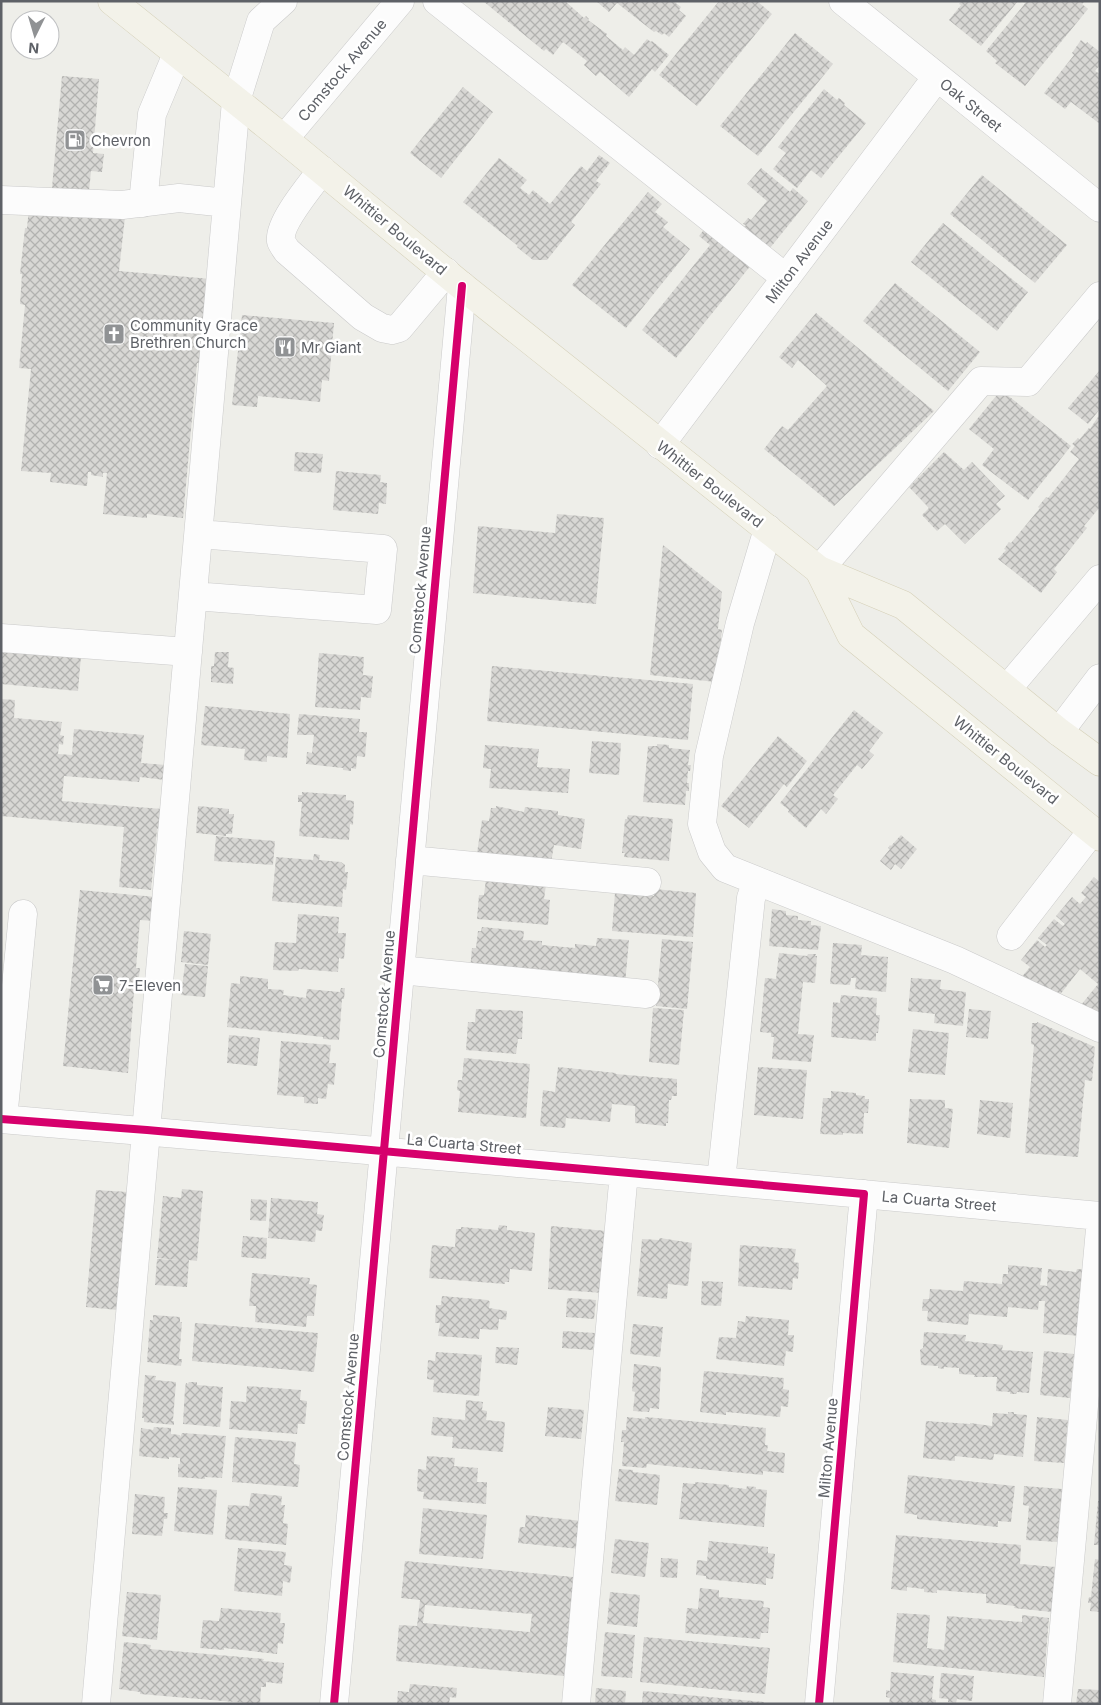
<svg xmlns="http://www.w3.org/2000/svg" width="1101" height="1705" viewBox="0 0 1101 1705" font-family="Inter,sans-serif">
	<defs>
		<pattern id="building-cross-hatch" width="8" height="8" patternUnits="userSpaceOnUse" patternTransform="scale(1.25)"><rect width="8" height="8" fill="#d8d7d4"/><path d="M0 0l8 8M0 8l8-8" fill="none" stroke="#b2b2b0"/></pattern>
	</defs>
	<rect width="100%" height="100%" fill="#eeeee9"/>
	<path fill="url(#building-cross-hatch)" fill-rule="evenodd" d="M483,1H565L584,18L586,16L589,19L588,20L607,34L606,36L623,50L625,47L634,55L647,39L651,42L652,41L669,55L655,72L652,69L629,97L600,72L596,76L584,65L587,61L563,42L553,55L546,49L544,51Z
		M596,1H673L681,7L679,10L686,16L669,37L664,33L662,35L656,31L654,32L617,3L609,12Z
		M719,1H757L772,14L697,106L659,75Z
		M961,1H1018L981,46L949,20L961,5L959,4Z
		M1027,1H1085L1082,4L1088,9L1025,86L995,63L997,61L986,51Z
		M795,33L833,64L758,156L720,126Z
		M1081,40L1086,44L1087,42L1100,52V65L1095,71L1100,74V124L1071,102L1065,109L1044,93L1074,55L1072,53Z
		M62,76L99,79L93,153L104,154L102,172L91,171L88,202L51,199Z
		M463,87L493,112L441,178L410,153Z
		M824,89L837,100L839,98L845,103L844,105L866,123L821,178L811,170L797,188L773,169L786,153L778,147Z
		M599,155L610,163L596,181L601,184L571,222L575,225L547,260H533L517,247L518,246L463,202L499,158L527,180L520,188L529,195L533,190L550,204L581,166L587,171Z
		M761,168L790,192L793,188L808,201L770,248L744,227L746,225L743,224L748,218L751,220L767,201L747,184Z
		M982,175L1067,245L1035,283L950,214Z
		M648,192L662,204L655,212L668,222L663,227L690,249L626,328L572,285Z
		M29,208L125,217L119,271L211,279L203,364L197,363L183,518L147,514V518L103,514L107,473H103V477L91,475V472H88L87,486L50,482L51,473L21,471L31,369L19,368L25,305L20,304L22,274H20L25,228H27Z
		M943,223L1028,292L997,331L911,262Z
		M706,227L752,264L676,358L642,330L710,245L699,236Z
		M895,283L980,352L948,391L863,321Z
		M816,313L934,411L834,506L764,449L782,426L788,430L827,386L798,360L792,368L779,357Z
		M242,315L334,323L329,381L322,380L320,402L258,396L257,407L232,405Z
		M1100,370V409L1088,424L1068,408Z
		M1001,390L1071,446L1028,500L982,465L994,449L969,429Z
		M1100,414V507L1084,526L1087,528L1054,569L1057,572L1041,593L998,559L1006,550L1004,549L1009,542L1011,543L1040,508L1038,507L1046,497L1048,498L1079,459L1070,452L1075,446L1072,444L1078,438L1079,440L1089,428L1090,429Z
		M295,452L323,454L321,473L294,471Z
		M944,452L964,470L972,462L1005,496L996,504L1001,509L965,544L945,524L937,531L922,515L929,508L909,487Z
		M336,471L381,475L380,482L387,483L386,504L379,503L378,514L333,510Z
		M557,514L604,518L596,604L473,593L478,526L555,533Z
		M663,545L722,592L718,629L722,630L716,682L650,675Z
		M1,650L81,656L78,691L1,684Z
		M215,652H229L228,667L234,668L233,684L211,682V666H214Z
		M319,653L364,657L363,675L373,676L371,698L361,697L360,710L315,707Z
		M492,666L693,684L688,740L487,721Z
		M1,699L15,700L14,718L62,722L60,735L64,736L63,745L59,744L58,754L72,755L74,729L144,735L141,763L166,765L165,780L140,777L139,782L64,776L62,801L162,809L160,829H157L151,890L119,887L124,827L1,816Z
		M205,706L290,714L287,758L267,756V762L244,760L245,749L201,745Z
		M854,710L883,733L869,751L874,755L862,769L857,765L833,795L838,799L826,814L821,809L806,828L788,812L789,810L780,803Z
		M299,714L360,719L359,732H367L365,757L357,756L356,769L351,768V771L343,770V768L306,764L307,752L312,753L314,735H297Z
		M778,736L807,761L787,787L784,784L749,828L721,806Z
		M592,741L621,743L619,775L589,773Z
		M657,744L669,745V748L690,750L688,765H691L690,771H688L687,783H689V791H686L685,805L643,802L648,746H657Z
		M485,745L539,749L537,767L570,769L568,793L489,788L491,769L483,768Z
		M302,792L346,795V800L354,801L353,825L350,824L349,840L299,836L302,802H298V795H302Z
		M198,806L229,809V814H234L232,834H226V836L196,833Z
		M496,806L524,812L525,807L558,811V815L585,819L581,849L554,845L551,863L477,853L482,820L489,821L491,808H496Z
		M628,815L673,819L669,861L624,857L625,853H622L625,819H627Z
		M901,835L917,849L901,869L895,864L891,870L880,861L890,849L888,848L890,845L891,846Z
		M216,836L275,841L273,865L214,861Z
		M314,854L320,855L319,860L341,862L345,865V872H348L346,890L343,889L342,907L272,901L276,857L313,860Z
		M1094,877L1100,882V1014L1081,1005L1098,984L1080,969L1059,996L1020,979L1030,967L1021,960L1037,940L1045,947L1047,945L1038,938L1054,919L1063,926L1065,924L1056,916L1072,897L1080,904L1086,897L1081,893Z
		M486,879L546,885L544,899L550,900L548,925L477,919L479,895H484Z
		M655,889L696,893L693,937L612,931L615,893L654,896Z
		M80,890L156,897L154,921L140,920L136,968H140L139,977H135L128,1073L63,1066Z
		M772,909L786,911V915L798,916V920L811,921V925L821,926L818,950L769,946Z
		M298,914L339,917L338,933H346L344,959L339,958L338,972L299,969L298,971L273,970L275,942L296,943Z
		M482,927L524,931L523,940L542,941V945L575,948V944L596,946L597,938L629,940L625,984L470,970L472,948H476L478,931H481Z
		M184,931L211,934L208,965L181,962Z
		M662,939L693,942L687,1009L656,1006Z
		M833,943L862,945L861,955L888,957L886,992L855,989L856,978H851L850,985L830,984Z
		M779,953L807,956L808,954H816L815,956H817L815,983L803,982L798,1034L814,1035L811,1062L772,1059L774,1037H771V1033L760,1032L765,978L776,979Z
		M185,964L208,966L205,997L181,995Z
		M240,976L268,979V989L284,990L283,995L306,998L307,989L340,992L341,988H345L344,999H342L339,1040L323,1039V1037L227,1027L231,983L240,984Z
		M911,978L941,980L940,989L966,992L963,1026L934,1023L935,1014L908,1011Z
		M841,995L877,998L876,1015H880L878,1033H876V1041L831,1037L833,1002L840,1003Z
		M653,1008L684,1010L679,1065L649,1062Z
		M476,1009L523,1011L522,1039H518L516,1054L466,1050L468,1022H475Z
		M969,1009L991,1011L988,1039L966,1037Z
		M1037,1022L1095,1047L1092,1081L1085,1080L1078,1157L1025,1153L1034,1045L1031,1044L1032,1023H1037Z
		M913,1029L949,1033L945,1075L908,1072Z
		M229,1035L260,1038L257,1066L227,1063Z
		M281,1041L331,1045L329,1063H336L334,1085L328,1084L326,1099L318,1098V1104L304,1103V1097L277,1095Z
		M464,1058L530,1064L526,1118L458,1112L460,1091L457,1090L458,1080H462Z
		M558,1067L616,1073L615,1074L677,1079V1096H672L671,1100H669L668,1123H666V1126L635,1123V1106L612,1104L610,1122L566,1118L565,1128L540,1126L543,1090L555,1092Z
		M758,1067L807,1070L803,1119L754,1115Z
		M831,1091L856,1093V1095L865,1096V1099H869L868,1113H864L863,1134L843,1133V1135L820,1134L823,1098H831Z
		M910,1099L945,1100V1108L953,1109L949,1148L907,1143Z
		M980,1100L1013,1103L1010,1138L977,1134Z
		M182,1189L203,1191L197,1261L189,1260L187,1287L155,1285L157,1259L178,1260L157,1258L163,1196L181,1198Z
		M96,1190L128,1192L118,1310L86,1307Z
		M271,1198L318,1202L317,1214L324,1215L322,1231L316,1230L315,1242L268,1238Z
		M251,1199L267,1200L266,1221L250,1220Z
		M499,1225L507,1226V1230L535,1233L532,1271L510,1269L509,1282H505V1284L429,1278L432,1245L455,1247L456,1229H461V1227L498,1230Z
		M551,1226L607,1231L603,1293L548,1289Z
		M243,1236L267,1238L266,1259L241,1257Z
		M660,1238L692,1243L688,1286L668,1284L667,1299L637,1296L642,1239L659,1240Z
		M740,1245L796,1249L794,1262L799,1263L798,1279L793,1278L792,1290L738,1286Z
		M1008,1265L1042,1268L1040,1285L1047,1286L1048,1269L1076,1272L1077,1269L1087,1270L1081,1336L1043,1333L1045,1301H1039L1038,1310L1008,1307L1007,1317L969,1314L968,1325L927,1321L928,1311H922L923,1299H929L930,1289L963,1291L964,1281L1002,1284L1003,1274H1008Z
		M252,1273L310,1278L309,1284L317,1285L314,1316H307L306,1327L255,1322L256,1306H249Z
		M702,1281L723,1282L721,1306L701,1305Z
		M442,1296L488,1300L490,1302L489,1308L507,1311L506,1320L499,1319L498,1330L480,1329L479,1339L438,1336L440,1323H435L436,1305H441Z
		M570,1298L596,1300L594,1319L566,1317L567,1299Z
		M153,1315L180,1317V1322H182L179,1359H182L181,1366L147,1362L150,1320H153Z
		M746,1316L789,1320L788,1335H794L793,1352L786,1351L784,1366L716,1359L719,1337L736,1338L738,1321L745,1322Z
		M195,1323L318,1333L314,1372L192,1361Z
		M633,1324L663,1327L660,1357L630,1354Z
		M563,1331L595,1333L593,1350L562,1348Z
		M924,1332L966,1335L965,1341L1003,1345L1002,1350L1033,1352L1029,1393L1017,1392L1016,1394H1010V1392L996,1391L997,1377H974L975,1375L959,1374V1368L944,1367V1369L938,1368V1366L921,1365L920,1350L923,1348Z
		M496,1347L519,1348L517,1365L495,1363Z
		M1044,1351L1074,1354L1070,1398L1040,1395Z
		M436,1352L482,1355L479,1396L433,1392L434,1380L427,1379L428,1360L435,1361Z
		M634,1364L661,1367L659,1409L650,1408L649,1412L633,1411L635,1392L632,1391Z
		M704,1371L784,1378L783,1389L789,1390L788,1407L781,1406L780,1417L726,1412V1415L700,1412Z
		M145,1375L156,1376L155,1380L176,1382L173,1420L171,1421H174V1425L144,1422V1418H142Z
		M189,1382H197V1385L223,1387L220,1427L183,1424L185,1388L186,1383L188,1384Z
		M247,1386L301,1390L300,1400L307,1401L305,1424H298L297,1434L229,1429L231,1401L246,1402Z
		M466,1400L483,1402L482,1410L487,1411L486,1420L505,1422L503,1452L452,1448L453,1437L431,1435L433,1417L465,1420Z
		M548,1407L584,1410L581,1439L545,1436Z
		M1008,1412H1014V1414L1027,1415L1023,1457L994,1454L993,1460L955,1456V1461L923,1458L926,1421L970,1424V1423L992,1426L993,1413L1008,1414Z
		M627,1417L645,1419V1417L766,1428L765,1445H768L767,1451L785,1453L784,1473L763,1471V1475L647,1464L646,1468L622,1466L624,1442H621L622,1430H626Z
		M1037,1417L1068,1420L1064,1463L1034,1461Z
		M154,1427L171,1428V1434L180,1435V1437L182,1433L226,1436L222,1478L205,1477V1479L178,1477V1464H180V1458L169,1457V1459L139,1456L141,1428L153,1430Z
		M235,1437L296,1442L294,1464L300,1465L298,1487L232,1482Z
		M427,1456L455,1458L454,1466L478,1468L477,1482H487L486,1504L423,1499L424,1492L417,1491L418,1469L426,1470Z
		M619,1469L633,1470V1472L660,1475L657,1505L615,1501Z
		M908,1475L1015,1486L1011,1522L998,1521V1527L917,1519V1515L904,1513Z
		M695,1482L729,1485V1487L746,1489L747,1486L756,1487V1489L767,1490L764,1527L679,1519L683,1483L695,1484Z
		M1024,1486L1062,1489L1058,1542L1026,1540L1029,1506L1023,1505Z
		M178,1487L217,1490L213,1535L174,1531Z
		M251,1493L282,1496L281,1505H285L283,1523L288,1524L286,1545L225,1539L228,1505L249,1506Z
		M135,1494L165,1497L164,1513H168L167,1519H164L162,1536L132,1534Z
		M1098,1501H1100V1545H1094Z
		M423,1508L487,1515L483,1559L419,1554Z
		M526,1515L582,1521L580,1549L518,1543L520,1527H525Z
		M896,1535L1021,1545L1020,1564L1056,1567L1052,1612L1014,1608L1015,1606L986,1603V1594L937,1590V1593L924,1592V1589L907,1587V1591L891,1589Z
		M615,1539L649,1543L645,1577L611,1573Z
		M709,1541L768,1547V1553L775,1554L773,1579L766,1578V1585L706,1579V1576L696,1575L697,1560L707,1561Z
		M238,1548L286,1552L284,1565L292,1566L290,1583L283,1581L282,1596L234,1591Z
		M661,1558L678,1559L677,1578L660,1577Z
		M1095,1559L1100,1560V1612L1090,1611L1091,1603H1088L1089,1597H1091Z
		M405,1561L573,1577V1579H577L568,1675H564V1676L396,1661L399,1625L417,1626L420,1600L401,1598ZM425,1605L532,1614L530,1632L423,1623Z
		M700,1588L719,1590V1597L764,1601L763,1607L770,1608L768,1633H761L760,1639L685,1633L687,1608L698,1609Z
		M127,1592L161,1595L157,1640L122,1636Z
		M610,1592L640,1595L637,1627L607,1624Z
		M221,1608L281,1613L280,1623H285L283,1644L278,1643L277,1654L224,1648V1650L200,1648L203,1620L219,1621Z
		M897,1613L930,1615L927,1648L944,1650L947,1616L1022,1622V1615L1049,1618L1044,1677L893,1662Z
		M605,1632L635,1635L632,1678L601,1676Z
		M644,1637L770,1648L765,1694L640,1682Z
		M124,1642L151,1645L150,1649L264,1659L263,1661L284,1663L282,1684L266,1682V1687H261L260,1704L140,1694V1692L119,1689Z
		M891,1672L934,1676L932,1699L936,1700V1704H889L890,1698L886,1697V1690L890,1691Z
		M941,1673L974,1676L972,1701L957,1699L956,1703L948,1702V1699L939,1698Z
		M410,1684L457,1688L456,1698L450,1697L449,1704H397L398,1691L409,1692Z
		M596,1688L626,1691L625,1704H595Z
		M1078,1689L1100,1690V1704H1076Z
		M643,1691L764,1702V1704H642Z"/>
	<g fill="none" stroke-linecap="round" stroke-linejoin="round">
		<g stroke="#cacaca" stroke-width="29">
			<path id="minor" d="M437,1L786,278
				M843,1L1100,208
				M284,139L400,1
				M322,170C312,184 278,223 281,241C282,244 285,248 287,251L363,317L382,328L392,330L399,328L446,272
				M1,200L122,205L179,198L227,203
				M143,203L152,114L177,54
				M660,445L937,77
				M768,529L740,623L709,756L702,824L712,852L725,868L955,960L1100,1028
				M819,570L981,381L1028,382L1100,296
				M193,596L377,610L383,549L199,534
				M1,638L188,652
				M1007,689L1100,579
				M1059,732L1100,678
				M410,860L647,882
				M1011,936L1092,831
				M400,970L646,994
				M1,1119L624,1172L1100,1216
				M3,1119L23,914
				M721,1181L751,898L757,881
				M96,1704L236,101L261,21L283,1
				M334,1704L462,286
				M576,1704L624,1172
				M819,1704L864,1194
				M1057,1704L1100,1229"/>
		</g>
		<g stroke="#d5d0b8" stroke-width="29">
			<path id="major" d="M112,1L284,139L462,286L819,570L903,605L1059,732L1100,762
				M819,570L851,635L1100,837"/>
		</g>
		<use href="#minor" stroke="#fcfcfc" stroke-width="28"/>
		<use href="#major" stroke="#f3f2e9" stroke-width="28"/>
		<g stroke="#fff" stroke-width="11">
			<path id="cycleway" d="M1,1119L147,1130L864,1194L819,1704
				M334,1704L462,286"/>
		</g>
		<use href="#cycleway" stroke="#d6006c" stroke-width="8"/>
	</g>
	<defs>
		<g id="fuel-square" transform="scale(1.125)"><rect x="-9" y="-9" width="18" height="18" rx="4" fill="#909294" stroke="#fff"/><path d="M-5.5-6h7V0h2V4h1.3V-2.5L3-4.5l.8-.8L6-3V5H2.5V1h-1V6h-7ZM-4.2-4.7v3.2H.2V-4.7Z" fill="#fff"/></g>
		<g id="church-square" transform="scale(1.125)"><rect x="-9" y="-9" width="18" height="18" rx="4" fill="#909294" stroke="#fff"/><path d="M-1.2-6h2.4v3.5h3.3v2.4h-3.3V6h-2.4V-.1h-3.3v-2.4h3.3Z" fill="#fff"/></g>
		<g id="restaurant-square" transform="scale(1.125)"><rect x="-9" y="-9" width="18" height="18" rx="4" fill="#909294" stroke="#fff"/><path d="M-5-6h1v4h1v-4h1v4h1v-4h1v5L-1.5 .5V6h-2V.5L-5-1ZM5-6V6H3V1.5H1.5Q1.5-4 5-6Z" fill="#fff"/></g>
		<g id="supermarket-square" transform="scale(1.125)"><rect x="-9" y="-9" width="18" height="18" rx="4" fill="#909294" stroke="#fff"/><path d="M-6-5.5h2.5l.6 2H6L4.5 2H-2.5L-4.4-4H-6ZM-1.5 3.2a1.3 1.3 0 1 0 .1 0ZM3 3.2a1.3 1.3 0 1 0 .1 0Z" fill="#fff"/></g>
	</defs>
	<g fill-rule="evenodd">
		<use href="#fuel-square" x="75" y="140"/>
		<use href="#church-square" x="114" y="334"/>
		<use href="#restaurant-square" x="285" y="347"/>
		<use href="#supermarket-square" x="103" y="985"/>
	</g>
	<g text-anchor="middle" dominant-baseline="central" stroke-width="5" stroke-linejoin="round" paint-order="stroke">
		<g font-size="15" fill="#5e6167" stroke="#fff">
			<text transform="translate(342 70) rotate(-50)">Comstock Avenue</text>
			<text transform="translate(971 105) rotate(39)">Oak Street</text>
			<text transform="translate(395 230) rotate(40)">Whittier Boulevard</text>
			<text transform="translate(799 261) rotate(-53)">Milton Avenue</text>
			<text transform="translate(710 484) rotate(38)">Whittier Boulevard</text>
			<text transform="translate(420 590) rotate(-85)">Comstock Avenue</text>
			<text transform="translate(1006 760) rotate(39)">Whittier Boulevard</text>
			<text transform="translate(384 994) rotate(-85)">Comstock Avenue</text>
			<text transform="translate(464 1144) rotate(5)">La Cuarta Street</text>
			<text transform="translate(939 1201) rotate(5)">La Cuarta Street</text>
			<text transform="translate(348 1397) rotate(-85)">Comstock Avenue</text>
			<text transform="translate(828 1448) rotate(-85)">Milton Avenue</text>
		</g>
		<g font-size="15" fill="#5e6167" stroke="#fff" text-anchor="start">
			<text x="91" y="140">Chevron</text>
			<text x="130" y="325">Community Grace<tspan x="130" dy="17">Brethren Church</tspan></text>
			<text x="301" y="347">Mr Giant</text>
			<text x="119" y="985">7-Eleven</text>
		</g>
	</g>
	<rect width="1101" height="1705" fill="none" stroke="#5e6167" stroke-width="5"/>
	<g transform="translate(35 35) rotate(185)"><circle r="24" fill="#ffffff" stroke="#bfc0c2"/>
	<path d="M0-4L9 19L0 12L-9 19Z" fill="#909294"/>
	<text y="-8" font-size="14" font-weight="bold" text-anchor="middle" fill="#5e6167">N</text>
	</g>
</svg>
